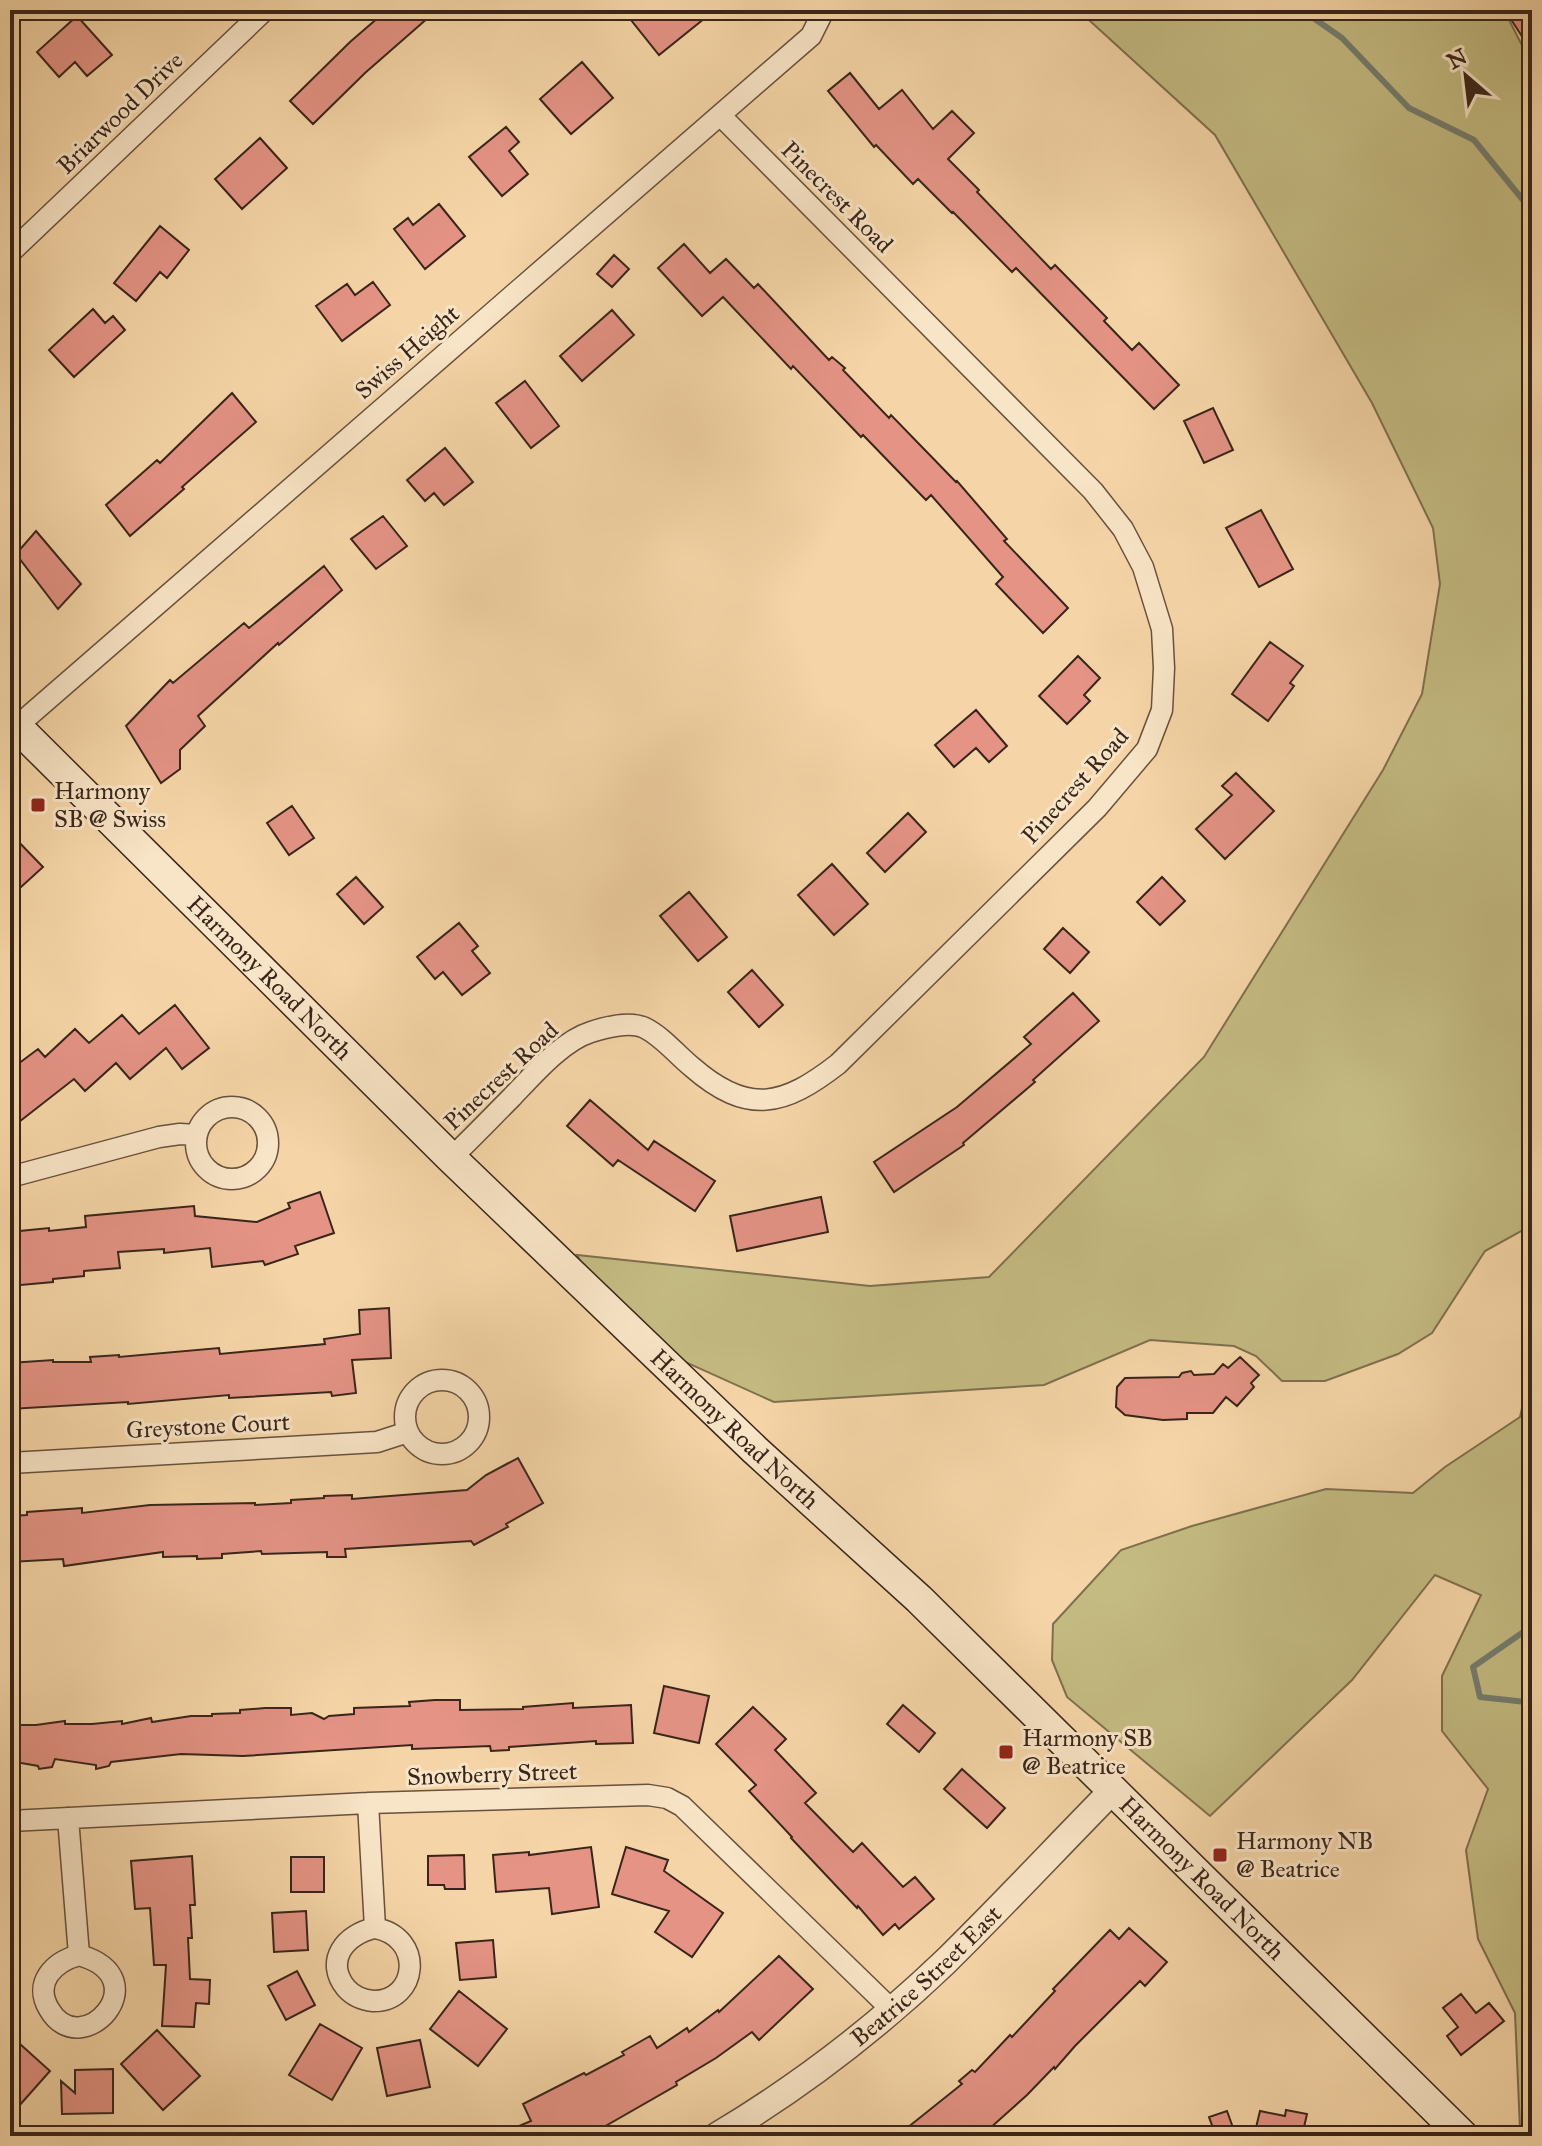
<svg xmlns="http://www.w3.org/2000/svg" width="1542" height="2146" viewBox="0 0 1542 2146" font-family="'IM FELL Great Primer',serif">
	<rect width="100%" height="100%" fill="#f5d5a7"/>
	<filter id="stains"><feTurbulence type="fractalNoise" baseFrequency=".0025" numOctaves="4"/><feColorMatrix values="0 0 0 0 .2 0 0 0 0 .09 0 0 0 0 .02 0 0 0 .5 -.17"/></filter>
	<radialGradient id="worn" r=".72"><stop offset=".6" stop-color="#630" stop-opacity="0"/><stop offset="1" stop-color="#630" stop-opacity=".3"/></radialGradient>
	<path fill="#c4bb82" stroke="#7e704e" stroke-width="2" d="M1078,10H1504L1532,65V1225L1485,1251L1432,1333L1398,1354L1325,1381H1282L1256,1356L1234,1346L1150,1340L1044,1385L774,1402L621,1333L577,1255L870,1286L989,1277L1204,1057L1383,770L1422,694L1440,584L1433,528L1372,403L1215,135Z
		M1532,1364V2136H1524L1520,2129L1515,2013L1478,1939L1466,1850L1488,1789L1442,1731V1676L1481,1595L1435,1575L1352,1680L1210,1816L1067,1697L1052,1660L1053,1624L1121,1550L1192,1526L1326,1489L1413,1493L1445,1467L1520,1417Z"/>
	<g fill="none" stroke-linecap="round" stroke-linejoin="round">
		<path stroke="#747e6f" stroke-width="6" d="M1302,10L1342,38L1409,108L1474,140L1532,211
			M1532,1626L1473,1667L1480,1697L1526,1702L1532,1704"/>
	</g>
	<path fill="#e49385" stroke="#39251a" stroke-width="2" d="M387,10H437L365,73L313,124L290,101L350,42Z
		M623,10H715L659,55Z
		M1505,10H1532V52Z
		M77,16L112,55L87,76L75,62L59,77L37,52Z
		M582,62L613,98L571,134L540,99Z
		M850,73L879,109L902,90L933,129L952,111L974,133L948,159L979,190L977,192L1051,269L1055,265L1107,318L1104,321L1132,350L1139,343L1179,385L1154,409L1016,268L1012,272L953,212L952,213L918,179L913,184L876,145L874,147L828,91Z
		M506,127L519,142L509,151L528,174L502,196L469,157Z
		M260,138L287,168L242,209L215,179Z
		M439,204L465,236L425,269L394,229L408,218L413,225Z
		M160,226L189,250L167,278L160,272L136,301L114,283Z
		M684,244L710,273L726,259L754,288L758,284L829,360L832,357L845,368L843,370L889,418L891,415L956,482L957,481L1007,539L1004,541L1068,608L1043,633L996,584L1003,577L931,495L926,500L863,435L861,437L793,366L791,369L723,297L702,316L658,268Z
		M614,255L629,269L612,287L597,274Z
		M373,282L390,305L342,341L316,306L347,284L355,295Z
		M93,309L105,323L113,316L125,330L74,377L49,350Z
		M612,310L634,335L582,381L560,356Z
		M525,381L559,426L531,448L496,403Z
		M232,393L256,422L182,487L184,489L130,536L106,505L157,460L160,463Z
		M1213,408L1233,450L1204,463L1184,421Z
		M445,448L473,482L444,505L434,493L425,501L407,480Z
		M1261,510L1293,569L1259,587L1226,528Z
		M383,516L407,546L376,569L351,539Z
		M36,531L81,584L58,609L16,554Z
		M324,566L342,590L279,645L278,643L198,716L205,726L180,750V769L161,783L126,726L170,680L173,683L244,623L249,628Z
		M1270,642L1303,666L1290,683L1294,686L1268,721L1232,694Z
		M1078,656L1100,678L1084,695L1090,701L1067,724L1039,696Z
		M976,710L1007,746L989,762L976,748L954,767L935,745Z
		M1236,773L1274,811L1225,859L1196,829L1232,795L1222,786Z
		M292,806L314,838L289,855L267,823Z
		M908,813L926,832L885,872L867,853Z
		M10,833L43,867L10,897Z
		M832,864L868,904L834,935L798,895Z
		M356,877L383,907L364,924L337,894Z
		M1162,877L1185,901L1160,925L1137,902Z
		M689,892L727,937L698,961L660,916Z
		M459,923L478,946L472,951L490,973L462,995L443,972L435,979L417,957Z
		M1063,928L1089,952L1070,973L1044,949Z
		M752,970L783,1005L759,1027L728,992Z
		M1073,993L1099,1021L1033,1080L1035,1082L963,1143L964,1145L894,1192L874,1162L957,1107L1031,1044L1024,1037Z
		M175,1005L209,1048L182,1069L166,1048L130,1079L116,1063L85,1091L74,1079L10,1129V1070L38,1049L45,1057L75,1029L89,1043L122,1015L139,1034Z
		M590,1100L648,1150L654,1141L715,1181L695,1211L618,1160L613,1166L567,1126Z
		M320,1192L334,1233L295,1246L298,1254L265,1265L263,1261L212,1267L210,1248L164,1253V1249L118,1252L120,1268L84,1271V1276L53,1279V1282L10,1286V1232L49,1228V1231L86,1227L85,1216L194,1206L195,1216L257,1222L290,1208L288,1203Z
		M821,1197L828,1232L737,1251L730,1216Z
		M389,1308L391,1358L352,1360L356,1393L332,1396L331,1392L229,1398V1395L128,1404V1402L10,1409V1363L53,1360V1362H91L90,1357L119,1355V1357L219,1348L220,1354L325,1344L324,1339L360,1334L359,1310Z
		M1240,1357L1259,1375L1251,1383L1254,1387L1237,1406L1226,1397L1213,1413H1187V1419L1163,1420L1125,1415L1116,1407L1117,1387L1125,1378L1179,1377L1182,1373L1191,1371L1194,1375L1214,1374L1223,1364L1228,1368Z
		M518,1458L543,1503L506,1524L508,1527L474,1545L471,1541L345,1549L346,1557H327V1552L262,1554L261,1551L222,1554V1558L197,1559V1556L163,1557V1552L64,1566L63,1559L10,1562V1516L27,1515V1512L82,1508V1513L150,1505L255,1503V1505L291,1503V1500L324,1498V1496L352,1495V1499L467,1490L486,1475Z
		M664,1686L709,1696L699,1743L654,1733Z
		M435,1700H460V1710L523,1709V1707L573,1703V1708L631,1705L633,1743L596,1744V1741L509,1747V1750L491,1751L490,1746L412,1749V1745L243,1756L181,1754L111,1762L109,1766L96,1769V1765L55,1759L52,1767L39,1769L38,1766L15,1762L13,1725H36L65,1721V1724H92L122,1721V1724L151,1718L152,1722L191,1716H212V1714L240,1713V1710L265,1708H291V1715L312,1713L324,1719L329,1716L354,1714V1708L410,1706L409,1702Z
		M903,1705L935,1733L919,1752L887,1724Z
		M753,1707L786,1739L775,1750L816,1793L805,1803L853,1852L862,1843L903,1887L915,1877L934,1899L899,1929L895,1924L883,1935L858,1906L857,1908L791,1838L792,1837L749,1791L756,1785L716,1744Z
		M962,1769L1005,1808L987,1828L944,1789Z
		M591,1847L599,1907L552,1914L549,1888L496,1892L493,1855L529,1852V1855Z
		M626,1847L668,1860L664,1871L723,1913L692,1957L655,1932L669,1911L612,1894Z
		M464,1855L465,1889H445L444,1885H428V1856Z
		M192,1856L195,1905H190L192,1938H188L190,1979L210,1980L209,2004L196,2003L194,2027L162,2026L166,1965H154L150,1908L135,1909L131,1861Z
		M291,1857H324V1892H291Z
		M306,1911L308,1950L274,1952L272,1913Z
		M1129,1928L1167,1962L1145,1986L1140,1981L1075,2046L1055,2069L1054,2067L1027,2095L989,2129L995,2136H897L962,2084L959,2081L972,2070L975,2072L1010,2035L1012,2037L1055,1991L1053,1989L1110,1930L1119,1939Z
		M493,1940L496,1977L460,1980L456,1943Z
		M779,1956L813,1989L759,2040L752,2032L716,2058L676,2082L677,2085L588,2136H495L531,2121L523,2104L584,2073L586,2075L624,2055L622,2052L650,2036L657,2048L687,2028L689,2032L718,2010L719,2012Z
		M297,1971L315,2005L286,2020L268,1986Z
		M459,1991L507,2029L478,2066L430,2029Z
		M1461,1994L1476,2013L1489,2003L1504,2021L1461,2055L1447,2036L1458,2027L1443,2008Z
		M320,2024L362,2048L332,2100L289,2075Z
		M157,2030L200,2076L163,2110L121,2064Z
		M10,2035L50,2071L10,2116Z
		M420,2040L430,2087L387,2096L377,2048Z
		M113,2069V2113L62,2114L61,2081L75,2093V2070Z
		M1286,2110L1307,2114L1302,2136H1254L1260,2111L1285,2116Z
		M1227,2111L1236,2136H1216L1209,2117Z"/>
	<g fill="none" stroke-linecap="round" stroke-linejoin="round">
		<g stroke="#68513d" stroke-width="23">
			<path id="minor" d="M10,253L265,10
				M16,727L811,36L824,10
				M196 1143a36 36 0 1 1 72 0a36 36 0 1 1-72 0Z
				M451,1158C472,1138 492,1117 512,1097C533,1075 562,1041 591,1032C606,1027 631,1021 645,1028C663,1037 677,1055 692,1067C748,1116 784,1106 838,1064L1097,808L1147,749L1162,710L1164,668L1162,629L1143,567L1123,529L1093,491L720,115
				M10,1177L159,1137L180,1134L197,1135
				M405 1417a37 37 0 1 1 74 0a37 37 0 1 1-74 0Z
				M10,1463L377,1442L408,1432
				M368,1803L375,1928C425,1937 418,2002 373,2001C363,2000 353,1996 346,1988C324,1961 345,1934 375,1928
				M68,1818L79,1955C161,1978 81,2065 49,2009C33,1982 54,1962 79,1955
				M10,1821L368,1803L648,1795L667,1798L682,1806L892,2010"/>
		</g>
		<g stroke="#68513d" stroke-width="29">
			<g id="tertiary">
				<path id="s1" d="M717,2136C799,2087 876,2028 945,1962C1002,1906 1056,1848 1112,1791"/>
			</g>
		</g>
		<g stroke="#39251a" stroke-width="33">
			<g id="secondary">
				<path id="s2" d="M10,720L451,1158L755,1450L919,1599L1463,2136"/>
			</g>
		</g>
		<use href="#minor" stroke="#f8e4c6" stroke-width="20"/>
		<use href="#tertiary" stroke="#f8e4c6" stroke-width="26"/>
		<use href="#secondary" stroke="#f8e4c6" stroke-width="30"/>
	</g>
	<g fill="#8f2418" stroke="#f8e4c6" stroke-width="3">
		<rect x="30" y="797" width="16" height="16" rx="4"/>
		<rect x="998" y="1744" width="16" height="16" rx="4"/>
		<rect x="1212" y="1847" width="16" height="16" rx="4"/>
	</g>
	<g text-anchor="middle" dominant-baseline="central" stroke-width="6" stroke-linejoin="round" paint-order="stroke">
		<g font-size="24" fill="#39251a" stroke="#f8e4c6">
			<text transform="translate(120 113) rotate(-44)">Briarwood Drive</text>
			<text transform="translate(837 197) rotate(45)">Pinecrest Road</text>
			<text transform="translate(407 352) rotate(-41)">Swiss Height</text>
			<text transform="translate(1075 786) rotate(-48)">Pinecrest Road</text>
			<text stroke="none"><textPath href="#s2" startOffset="366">Harmony Road North</textPath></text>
			<text transform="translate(501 1076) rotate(-43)">Pinecrest Road</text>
			<text transform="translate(208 1426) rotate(-3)">Greystone Court</text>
			<text stroke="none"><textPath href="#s2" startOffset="1014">Harmony Road North</textPath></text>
			<text transform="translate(492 1774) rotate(-2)">Snowberry Street</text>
			<text stroke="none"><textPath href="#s2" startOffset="1662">Harmony Road North</textPath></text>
			<text stroke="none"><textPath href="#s1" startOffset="264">Beatrice Street East</textPath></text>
		</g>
		<g font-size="24" fill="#39251a" stroke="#f8e4c6" text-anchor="start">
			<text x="54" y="791">Harmony<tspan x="54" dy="28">SB @ Swiss</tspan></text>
			<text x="1022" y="1738">Harmony SB<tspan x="1022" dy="28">@ Beatrice</tspan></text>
			<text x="1236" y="1841">Harmony NB<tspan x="1236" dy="28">@ Beatrice</tspan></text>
		</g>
	</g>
	<rect width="1542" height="2146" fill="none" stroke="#f5d5a7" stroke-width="40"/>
	<rect x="12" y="12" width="1518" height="2122" fill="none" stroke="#39251a" stroke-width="4"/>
	<rect x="20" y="20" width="1502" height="2106" fill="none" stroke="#39251a" stroke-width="2"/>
	<g transform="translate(1466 76) rotate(332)" stroke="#f8e4c6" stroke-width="6" paint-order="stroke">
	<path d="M0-6L14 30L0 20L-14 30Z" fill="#39251a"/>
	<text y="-12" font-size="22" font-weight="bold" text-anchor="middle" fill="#39251a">N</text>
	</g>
	<rect width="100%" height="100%" filter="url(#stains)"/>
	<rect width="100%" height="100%" fill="url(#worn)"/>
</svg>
